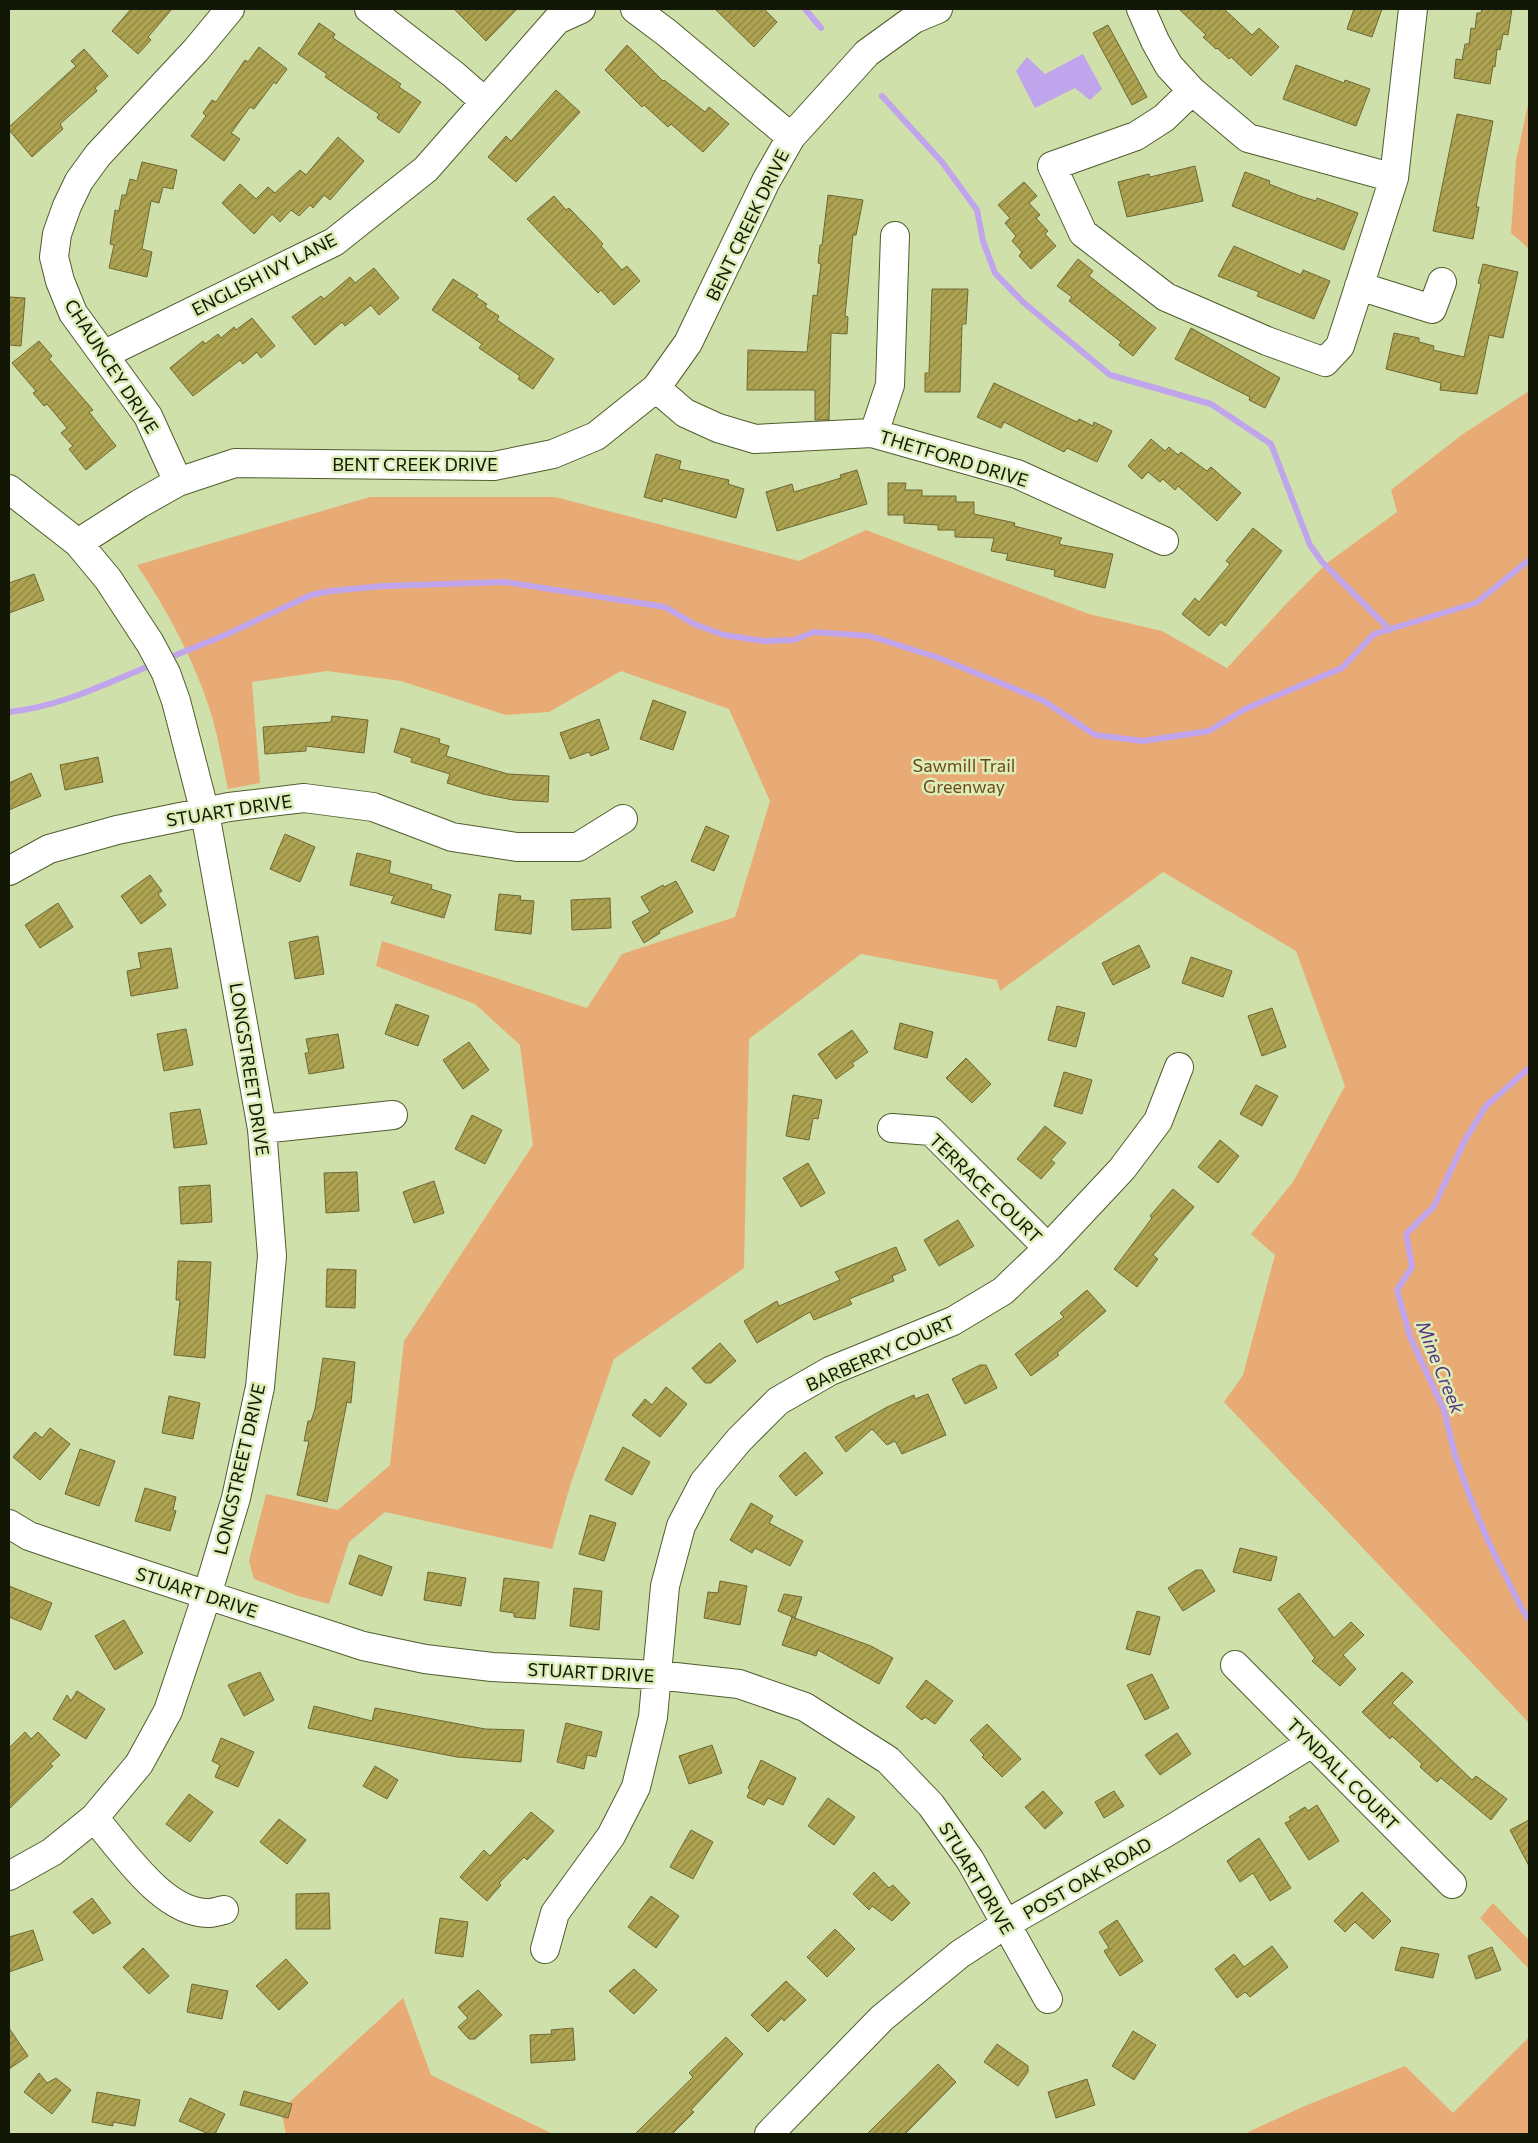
<svg xmlns="http://www.w3.org/2000/svg" width="1538" height="2143" viewBox="0 0 1538 2143" font-family="Commissioner,sans-serif">
	<defs>
		<pattern id="building-hatch" width="6" height="6" patternUnits="userSpaceOnUse" patternTransform="scale(1.25)"><rect width="6" height="6" fill="#aea351"/><path d="M-1 1l2-2M0 6l6-6M5 7l2-2" fill="none" stroke="#8c8441"/></pattern>
	</defs>
	<rect width="100%" height="100%" fill="#cfe0ab"/>
	<path fill="#e8ab75" d="M1529,100V249L1511,233L1516,160Z
		M1529,391V1723L1224,1402L1243,1375L1275,1255L1251,1234L1293,1182L1345,1086L1296,951L1163,872L1000,991L997,980L861,954L749,1039L744,1268L614,1359L570,1486L552,1549L385,1512L349,1542L329,1604L298,1596L254,1579L249,1561L266,1494L338,1510L390,1465L404,1341L533,1145L520,1045L475,1004L376,966L382,941L587,1008L622,954L735,917L770,801L729,709L621,671L549,712L506,715L401,681L327,671L252,682L260,783L228,789C222,762 218,734 209,707C192,656 167,610 137,565L370,497H555L799,561L866,530L1089,614L1162,631L1227,668L1287,603L1327,563L1397,512L1391,490L1463,434Z
		M1493,1903L1529,1940V1969L1480,1918Z
		M403,1998L431,2075L553,2134H286L281,2110Z
		M1529,2037V2134H1244L1307,2105L1405,2066L1453,2113Z"/>
	<path fill="#c0a4ec" d="M1083,54L1102,89L1090,100L1075,88L1035,108L1016,71L1027,57L1045,74Z"/>
	<g fill="none" stroke-linecap="round" stroke-linejoin="round">
		<path stroke="#c0a4ec" stroke-width="6" d="M805,9L821,28
			M882,96L942,162L977,210L983,241L995,273L1023,302L1110,375L1211,404L1271,444L1310,545L1322,562L1390,630
			M166,659L223,636L311,595L330,591L383,586L505,582L665,607L694,624L724,635L764,641L794,640L814,632L870,636L939,658L1044,701L1095,735L1143,741L1209,731L1245,709L1342,668L1374,634L1476,603L1529,560
			M9,712C60,707 107,683 154,664
			M1529,1068L1486,1106L1465,1140L1434,1206L1406,1234L1412,1267L1397,1290L1410,1337L1444,1410L1455,1455L1470,1497L1489,1543L1522,1609L1529,1619"/>
	</g>
	<path fill="url(#building-hatch)" stroke="#6e6834" d="M131,9H172L148,37L151,40L138,54L112,31Z
		M454,9H517L486,41Z
		M715,9H764L777,22L754,47Z
		M1179,9H1224L1252,35L1259,28L1279,47L1251,76L1231,57L1229,59L1217,48L1216,49L1203,37L1206,35Z
		M1354,9H1382L1372,37L1347,29Z
		M1482,9H1512L1508,35L1503,34L1500,50L1497,49L1495,67L1493,66L1490,84L1454,78L1456,59L1462,60L1465,44H1469L1471,28L1475,29L1477,13H1481Z
		M319,23L335,34L333,38L401,84L399,87L421,102L399,133L377,118L379,114L325,77L327,74L298,54Z
		M1108,25L1147,97L1132,105L1093,33Z
		M627,45L663,81L664,80L705,112L709,107L729,124L703,152L671,124L668,127L644,105L642,107L605,70Z
		M259,47L287,69L276,84L274,82L254,109L250,107L231,133L240,139L224,161L191,136L206,116L203,113L212,100L216,102L245,60L248,62Z
		M84,49L108,76L95,88L97,91L60,124L63,129L32,157L9,130V127L76,66L71,61Z
		M1296,65L1344,83L1345,80L1370,89L1356,126L1283,99Z
		M556,90L580,112L516,182L488,157L506,136L511,141Z
		M1457,114L1493,121L1476,207H1479L1473,239L1433,231Z
		M338,137L364,161L330,200L324,195L313,208L310,205L299,216L291,210L280,222L272,214L254,234L222,203L240,184L256,199L268,187L275,193L300,170L306,175Z
		M142,162L177,170L173,189L163,187L159,203L151,201L142,249L152,252L147,277L109,268L114,245L110,244L115,210L119,211L122,195H126L130,179L137,181Z
		M1195,166L1203,201L1127,217L1118,182L1149,174L1150,177Z
		M1245,172L1270,181L1269,184L1300,196L1316,201L1317,198L1358,213L1344,250L1232,206Z
		M1024,182L1037,196L1029,203L1040,215L1036,218L1048,231L1045,234L1056,246L1031,269L1019,256L1022,252L1012,241L1016,236L1005,223L1010,218L998,205Z
		M828,195L863,200L856,235H853L845,316L848,317L847,334L831,333L829,420H815V390H747L748,350L807,352L813,295L817,296L821,264L818,263L820,245H822Z
		M554,196L566,210L569,208L592,232L603,244L601,246L622,270L627,266L640,281L614,305L601,290L598,293L527,219Z
		M1234,246L1301,275L1303,270L1330,281L1314,319L1257,296L1259,292L1218,276Z
		M1078,259L1093,271L1089,276L1156,328L1133,356L1119,345L1121,342L1069,301L1072,297L1057,286Z
		M1483,264L1518,272L1503,338L1489,335L1477,394L1440,390L1441,383L1386,369L1394,333L1419,338V342L1434,346L1433,350L1464,357L1481,284L1478,283Z
		M374,268L399,298L379,315L371,305L345,326L342,322L315,345L292,317L321,296L324,299L350,277L355,283Z
		M453,279L478,295L476,297L487,304L485,307L499,316L497,320L554,359L533,389L518,379L520,376L479,348L482,344L432,310Z
		M932,289H968L966,324H962L960,392H925V373H929Z
		M9,297L25,298L21,346L9,345Z
		M252,318L275,346L261,358L257,352L243,364L240,360L193,396L170,368L203,341L205,344L218,334L221,338L234,327L236,330Z
		M1191,328L1280,378L1265,408L1249,400L1250,397L1175,359Z
		M39,341L52,356L49,359L93,410L89,412L116,446L86,470L69,449L73,446L61,433L67,428L47,404L44,406L33,393L36,391L12,363Z
		M994,383L1077,422L1079,419L1093,426L1094,422L1112,431L1097,462L1067,448L1064,452L1004,422L1001,428L977,417Z
		M1151,439L1165,451L1169,447L1178,455L1181,452L1207,471L1211,467L1241,493L1217,521L1178,486L1175,490L1163,479L1160,482L1148,472L1142,479L1128,466Z
		M656,454L681,461L679,469L729,480L728,484L744,489L736,518L663,498L662,502L644,497Z
		M857,470L867,504L777,531L766,492L792,484L794,492L841,478L840,475Z
		M888,483H906L905,490H922V496H956V502H974V514L1015,523L1014,526L1062,538L1059,543L1062,545L1113,554L1105,588L1054,576L1055,570L1006,560L1008,554L991,551L994,538L955,537V530H938V525L904,523V515H888Z
		M1253,528L1282,551L1225,626L1221,622L1209,636L1182,614L1195,598L1199,602L1230,564L1226,561Z
		M34,574L44,600L9,613V583Z
		M653,700L686,712L673,750L640,739Z
		M332,716L368,720L364,753L306,746V751L265,754L263,727L331,722Z
		M599,719L609,749L591,756L589,752L570,759L560,733Z
		M401,728L440,739L439,743L449,746L446,756L508,774L549,776L548,802L513,800L483,794L447,783L450,774L411,762L412,758L394,752Z
		M98,757L103,782L65,790L60,765Z
		M31,773L41,796L9,810V783Z
		M706,826L729,836L714,871L691,861Z
		M285,834L315,847L300,882L270,869Z
		M357,853L391,861L389,873L432,885L431,889L451,895L444,918L391,903L394,896L350,885Z
		M150,875L162,891L158,894L166,905L141,924L121,896Z
		M676,881L693,912L659,931L660,933L644,943L632,922L650,912L641,897L663,885L664,887Z
		M499,894L521,896L520,900L534,901L531,934L495,930Z
		M610,898L611,928L572,930L571,900Z
		M58,903L73,927L40,948L25,925Z
		M318,936L324,974L295,979L289,942Z
		M1139,945L1150,967L1113,985L1102,963Z
		M171,948L178,988L131,996L127,971L141,968L138,953Z
		M1191,957L1232,971L1223,997L1182,983Z
		M396,1004L429,1016L418,1046L385,1034Z
		M1057,1006L1085,1013L1076,1047L1048,1040Z
		M1272,1008L1286,1047L1262,1056L1248,1016Z
		M900,1023L933,1032L927,1058L894,1049Z
		M186,1029L193,1065L164,1071L157,1034Z
		M852,1030L868,1052L852,1063L854,1066L836,1079L818,1054Z
		M338,1034L344,1068L309,1074L305,1053H309L306,1039Z
		M469,1042L489,1070L463,1089L443,1060Z
		M966,1058L991,1084L972,1103L946,1078Z
		M1064,1072L1092,1080L1082,1114L1054,1106Z
		M1256,1085L1278,1096L1262,1126L1240,1114Z
		M793,1095L822,1100L818,1119L813,1118L809,1140L786,1136Z
		M200,1109L207,1144L174,1148L170,1113Z
		M472,1115L502,1130L485,1164L455,1149Z
		M1045,1126L1066,1143L1051,1160L1055,1163L1041,1179L1017,1159Z
		M1220,1140L1239,1156L1218,1183L1198,1167Z
		M808,1163L825,1193L801,1207L783,1178Z
		M357,1172L359,1211L326,1213L324,1173Z
		M434,1181L444,1213L414,1223L403,1192Z
		M210,1185L212,1222L181,1224L179,1187Z
		M1173,1189L1194,1207L1153,1255L1158,1259L1137,1287L1114,1269L1152,1218L1150,1216Z
		M958,1220L974,1246L939,1266L924,1240Z
		M896,1247L906,1270L892,1276L894,1281L849,1299L852,1304L814,1320L810,1312L757,1343L744,1321L777,1301L779,1306L840,1280L835,1272Z
		M178,1261L211,1262L205,1358L174,1355L180,1300H176Z
		M327,1269L356,1270L355,1308L326,1307Z
		M1087,1290L1106,1311L1057,1353L1059,1355L1031,1376L1015,1354L1064,1317L1060,1313Z
		M720,1343L736,1361L711,1383H705L692,1368Z
		M323,1358L355,1362L351,1403L347,1402L327,1502L297,1495L309,1441H304L308,1421H311L315,1409Z
		M980,1365H986L997,1388L965,1404L952,1379Z
		M666,1387L687,1404L660,1437L632,1415L645,1399L652,1405Z
		M928,1394L946,1435L902,1454L895,1441L887,1445L872,1429L846,1452L835,1437L887,1407L914,1395L915,1399Z
		M169,1396L200,1403L193,1439L162,1433Z
		M50,1428L70,1444L40,1480L13,1457L35,1432L42,1438Z
		M623,1447L650,1462L632,1495L605,1480Z
		M80,1449L115,1461L99,1506L65,1494Z
		M805,1452L823,1473L796,1496L779,1476Z
		M145,1488L176,1497L173,1510L176,1511L170,1531L135,1521Z
		M751,1503L773,1516L769,1523L803,1541L790,1566L755,1548L752,1553L730,1540Z
		M590,1515L616,1523L604,1561L579,1554Z
		M1240,1548L1277,1557L1271,1581L1233,1572Z
		M359,1555L392,1567L382,1596L349,1584Z
		M1196,1570H1202L1215,1591L1183,1611L1168,1588Z
		M428,1572L466,1578L461,1606L424,1600Z
		M504,1578L539,1582L535,1619L514,1617V1613L500,1611Z
		M720,1581L747,1586L740,1625L704,1618L708,1592L718,1593Z
		M9,1586L52,1603L41,1630L9,1617Z
		M574,1588L602,1591L599,1630L570,1626Z
		M1299,1593L1334,1638L1351,1622L1364,1635L1343,1655L1356,1669L1340,1686L1312,1661L1315,1658L1278,1609Z
		M784,1594L802,1597L795,1618L778,1611Z
		M1137,1611L1160,1617L1150,1655L1126,1649Z
		M792,1617L871,1646L893,1658L879,1684L818,1650L816,1656L782,1645Z
		M124,1620L143,1653L115,1670L95,1636Z
		M260,1672L274,1700L244,1716L228,1685Z
		M1402,1672L1413,1682L1392,1703L1472,1780L1476,1776L1507,1799L1491,1820L1441,1778L1437,1782L1420,1767L1422,1764L1392,1736L1390,1739L1362,1712Z
		M1152,1674L1169,1708L1145,1720L1127,1685Z
		M926,1680L953,1701L935,1724L925,1717L922,1720L906,1707Z
		M77,1691L105,1709L86,1739L53,1719L67,1695L71,1701Z
		M314,1706L372,1721L375,1708L485,1729L524,1730L521,1762L457,1757L308,1728Z
		M566,1723L602,1732L596,1757L587,1755L584,1769L557,1762Z
		M987,1724L1021,1759L1002,1777L982,1757L984,1755L970,1740Z
		M25,1732L31,1739L38,1732L60,1755L50,1764L53,1766L9,1809V1748Z
		M1177,1733L1191,1754L1160,1775L1145,1755Z
		M221,1738L254,1752L238,1787L215,1777L220,1765L212,1761Z
		M712,1745L722,1773L689,1784L679,1756Z
		M761,1760L796,1778L783,1805L768,1798L764,1805L747,1797L750,1790L748,1788Z
		M375,1766L398,1780L387,1799L363,1786Z
		M1043,1791L1063,1813L1045,1829L1025,1807Z
		M1114,1791L1124,1806L1104,1818L1095,1802Z
		M189,1794L213,1812L190,1842L166,1824Z
		M828,1798L855,1817L834,1845L808,1826Z
		M1317,1805L1339,1841L1309,1860L1285,1823L1291,1820L1289,1817L1305,1807L1308,1811Z
		M531,1812L554,1831L527,1860L524,1857L499,1883L501,1885L487,1901L460,1877L484,1850L490,1856Z
		M279,1819L306,1840L287,1864L260,1842Z
		M1529,1820V1866L1510,1830Z
		M691,1830L713,1842L693,1879L670,1867Z
		M1259,1838L1291,1888L1270,1901L1253,1873L1240,1882L1227,1861Z
		M874,1872L889,1888L893,1885L910,1903L892,1921L872,1906L869,1910L853,1894Z
		M1362,1892L1391,1921L1373,1939L1355,1922L1345,1932L1334,1921Z
		M329,1893L330,1929H296V1894Z
		M651,1896L679,1916L656,1948L628,1927Z
		M92,1898L111,1923L93,1934L73,1912Z
		M440,1918L468,1922L463,1957L435,1953Z
		M1117,1920L1143,1961L1120,1976L1104,1951L1109,1948L1099,1932Z
		M835,1929L855,1949L827,1977L807,1957Z
		M33,1930L43,1960L9,1972V1937Z
		M1272,1946L1288,1967L1250,1997L1245,1992L1237,1998L1215,1969L1234,1954L1244,1967Z
		M1401,1947L1439,1954L1433,1978L1395,1970Z
		M1492,1947L1501,1970L1476,1979L1468,1956Z
		M143,1948L169,1976L149,1994L123,1967Z
		M286,1959L308,1983L279,2010L256,1986Z
		M634,1969L657,1990L634,2014L609,1991Z
		M786,1981L806,2000L784,2021L782,2018L768,2032L751,2015Z
		M192,1984L228,1991L222,2019L187,2012Z
		M478,1990L502,2015L475,2039H469L458,2027L468,2018L458,2007Z
		M9,2028L28,2056L9,2069Z
		M573,2028L575,2060L531,2063L530,2035L552,2034L551,2030Z
		M1133,2031L1156,2045L1134,2080L1112,2066Z
		M726,2037L743,2054L691,2110L694,2112L672,2134H635L693,2077L689,2073Z
		M997,2044L1028,2066V2072L1018,2086L984,2062Z
		M938,2064L956,2082L905,2134H867Z
		M39,2073L47,2083L56,2078L71,2090L52,2114L24,2092Z
		M1087,2079L1095,2105L1056,2118L1048,2092Z
		M244,2091L292,2104L288,2118L240,2105Z
		M97,2092L140,2100L135,2126L113,2122V2126L92,2122Z
		M190,2098L225,2114L215,2134H209L179,2121Z"/>
	<g fill="none" stroke-linecap="round" stroke-linejoin="round">
		<g stroke="#505d2d" stroke-width="30">
			<path id="minor" d="M369,9L453,74L484,101
				M635,9L667,33L791,137
				M1141,9L1155,41L1169,66L1192,91L1248,138L1394,178
				M1192,91L1164,118L1136,136L1052,166L1083,233L1166,297L1267,341L1325,362L1340,346L1394,178L1413,9
				M1359,286L1432,309L1442,282
				M105,354L334,242L426,169L557,20L581,9
				M656,388L685,413L718,428L755,439L872,433L1017,474L1164,541
				M874,433L890,385L895,236
				M178,482L148,416L73,313L60,281L54,257L57,234L67,206L79,181L98,155L196,50L230,9
				M9,489L78,543L108,579L150,643L166,673L176,701L205,813L262,1129L272,1256L260,1387L236,1498L207,1595L168,1711L139,1764L94,1818L52,1852L9,1876
				M78,543L139,504L178,482L235,463L494,466L553,454L596,436L656,388L688,343L766,181L791,137L867,53L914,19L938,9
				M9,871L49,849L117,830L229,807L304,798L373,807L452,837L517,847H578L623,819
				M892,1128L931,1131L1048,1248
				M262,1129L393,1115
				M9,1524L29,1536L61,1547L363,1646L425,1659L492,1667L657,1675L739,1684L805,1707L888,1760L931,1805L970,1860L1048,1999
				M1235,1665L1452,1884
				M94,1818C122,1849 162,1913 208,1913C213,1913 219,1911 224,1910
				M545,1949L555,1913L611,1836L636,1787L653,1717L665,1586L681,1526L704,1482L739,1440L778,1401L830,1371L953,1321L1003,1291L1048,1248L1122,1169L1158,1121L1179,1067
				M769,2134L882,2018L960,1954L1006,1924L1167,1832L1312,1743"/>
		</g>
		<use href="#minor" stroke="#fff" stroke-width="28"/>
	</g>
	<g text-anchor="middle" dominant-baseline="central" stroke-width="5" stroke-linejoin="round" paint-order="stroke">
		<g font-size="18" fill="#121805" stroke="#dcedb7">
			<text transform="translate(747 225) rotate(-64)">BENT CREEK DRIVE</text>
			<text transform="translate(264 274) rotate(-27)">ENGLISH IVY LANE</text>
			<text transform="translate(112 366) rotate(57)">CHAUNCEY DRIVE</text>
			<text transform="translate(954 458) rotate(17)">THETFORD DRIVE</text>
			<text x="415" y="464">BENT CREEK DRIVE</text>
			<text transform="translate(229 810) rotate(-9)">STUART DRIVE</text>
			<text transform="translate(250 1069) rotate(81)">LONGSTREET DRIVE</text>
			<text transform="translate(986 1188) rotate(44)">TERRACE COURT</text>
			<text transform="translate(880 1353) rotate(-24)">BARBERRY COURT</text>
			<text transform="translate(239 1469) rotate(-77)">LONGSTREET DRIVE</text>
			<text transform="translate(197 1592) rotate(18)">STUART DRIVE</text>
			<text transform="translate(591 1672) rotate(3)">STUART DRIVE</text>
			<text transform="translate(1343 1774) rotate(45)">TYNDALL COURT</text>
			<text transform="translate(977 1878) rotate(59)">STUART DRIVE</text>
			<text transform="translate(1087 1878) rotate(-30)">POST OAK ROAD</text>
		</g>
		<g font-size="18" fill="#71461d" stroke="#dcedb7">
			<text x="964" y="765">Sawmill Trail<tspan x="964" dy="21">Greenway</tspan></text>
		</g>
		<g font-size="19" font-style="italic" fill="#583285" stroke="#dcedb7">
			<text transform="translate(1441 1367) rotate(68)">Mine Creek</text>
		</g>
	</g>
	<rect width="1538" height="2143" fill="none" stroke="#121805" stroke-width="20"/>
</svg>
